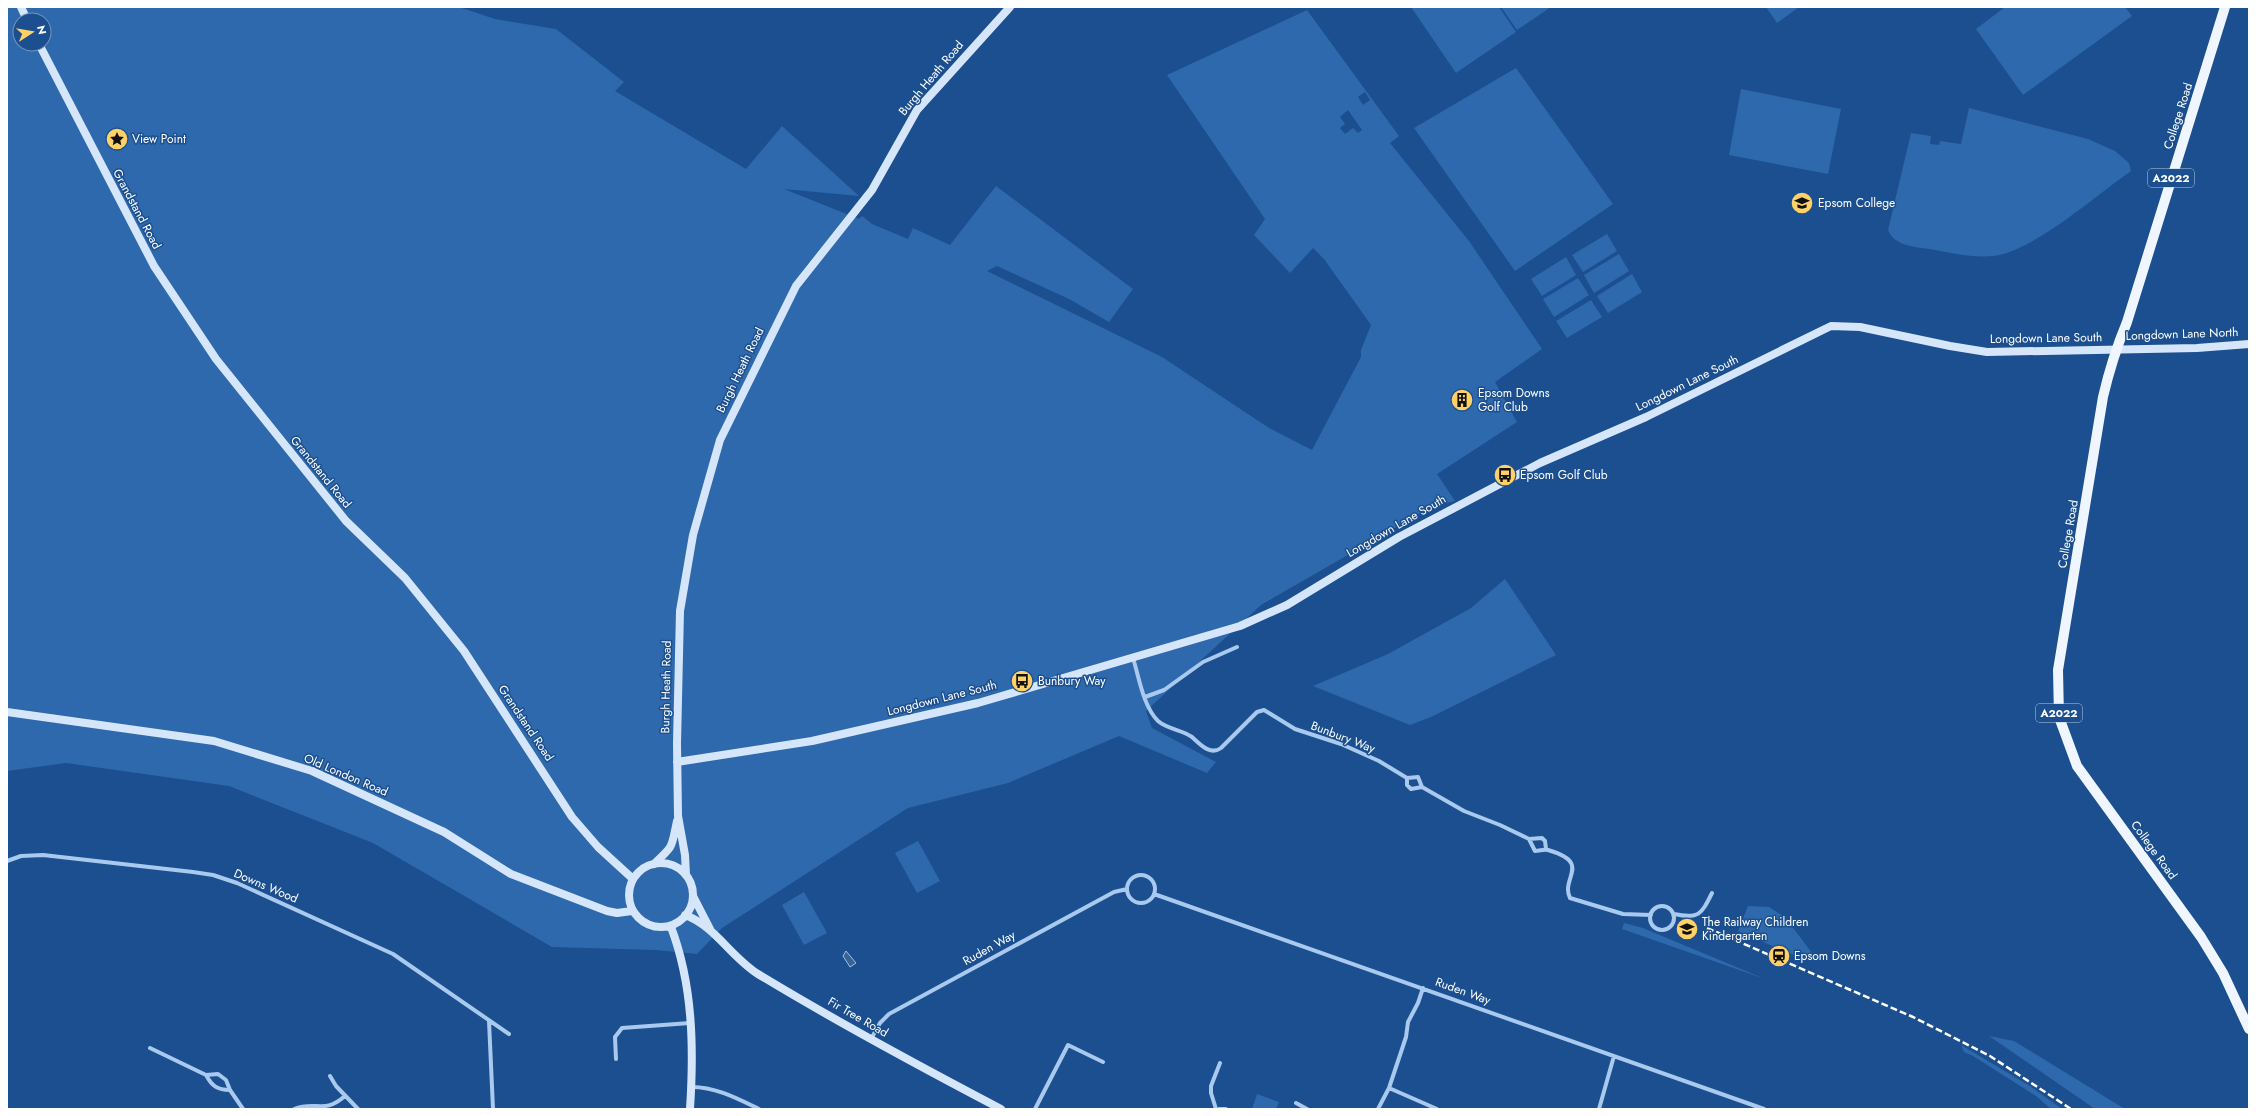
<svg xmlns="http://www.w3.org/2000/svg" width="2256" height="1116" viewBox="0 0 2256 1116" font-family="Jost,sans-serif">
	<rect width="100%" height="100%" fill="#1b4f8f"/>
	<path fill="#2e69ad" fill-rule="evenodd" d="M7,7H459L495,19L556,29L624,82L615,91L746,169L782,126L859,196L784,189L859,219L862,216L872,224L908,239L913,228L950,245L996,186L1133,289L1109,322L1069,299L997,266L987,271L1162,357L1269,428L1312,450L1361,357V350L1371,325L1324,259L1313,248L1290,273L1254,235L1265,219L1167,75L1307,10L1399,136L1390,143L1469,241L1542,349L1495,382L1517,422L1437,474L1455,501L1433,506L1261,605L1146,711L1152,728L1216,762L1207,773L1119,736L1008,783L908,808L722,928L697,954L656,950L552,947L373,843L229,786L66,763L7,771ZM20,20H44V44H20ZM1365,92L1370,100L1363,105L1358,97ZM1348,110L1362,130L1358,133L1353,128L1345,134L1340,128L1345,124L1340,117Z
		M1411,7H1499L1516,32L1456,73Z
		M1501,7H1551L1517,30Z
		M1766,7H1799L1777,23Z
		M2005,7H2125L2132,16L2023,95L1976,29Z
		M1516,68L1613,204L1515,271L1414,128Z
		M1741,89L1841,109L1828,174L1729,155Z
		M1969,108L2088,139L2115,151L2129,163L2131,171C2098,194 2031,253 1993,256C1972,258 1950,253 1930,249C1915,247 1894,246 1888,230L1911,133L1931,136L1930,144L1939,145L1940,141L1961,144Z
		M1607,234L1617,251L1583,272L1572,255Z
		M1619,254L1629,271L1594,293L1584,275Z
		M1566,257L1576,275L1542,296L1531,279Z
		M1632,274L1642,292L1608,313L1597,296Z
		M1578,278L1589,295L1554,317L1543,299Z
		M1591,300L1602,317L1567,338L1556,321Z
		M1505,579L1556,655L1431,717L1410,725L1313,686L1388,654L1471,608Z
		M918,841L940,881L917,893L895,853Z
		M804,892L827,933L804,945L782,905Z
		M1748,906L1769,907L1785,917L1812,953L1805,960L1738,931Z
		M1624,923L1643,928L1765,979L1622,929Z
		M1989,1036L2014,1041L2125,1109H2095Z
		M1961,1045L2030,1086L2062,1109H2051L2036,1096L1973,1056L1964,1052Z
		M1257,1094L1279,1102L1276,1109H1252Z"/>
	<path fill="#3c6290" stroke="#9cc4f0" d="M846,951L856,963L850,967L843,956Z"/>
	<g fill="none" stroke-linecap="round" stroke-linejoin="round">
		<path stroke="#a9c9ee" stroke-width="4" d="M1133,658C1139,677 1143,706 1158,721C1167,729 1182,730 1192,737C1200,744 1210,756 1221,748L1257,712L1264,710L1295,729L1341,744L1379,761L1407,778L1418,777L1422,787
			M1145,697L1164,690L1203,662L1237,647
			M1407,778V785L1411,789L1422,787L1464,811L1500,825L1529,839L1542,838L1545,841L1546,849
			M1529,839L1535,851C1540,851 1543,849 1548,850C1593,863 1560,878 1570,898L1623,914L1651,915
			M7,861L21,856L43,855L193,872L213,875L237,883L393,954L509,1034
			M1127 889a14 14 0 1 1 28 0a14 14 0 1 1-28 0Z
			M1154,894L1764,1109
			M1650 918a12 12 0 1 1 24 0a12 12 0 1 1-24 0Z
			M1674,914C1699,919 1701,915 1712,893
			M1423,988L1418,1003L1408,1022L1406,1037L1389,1088L1437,1109
			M489,1021L493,1109
			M871,1039L880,1023L889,1014L1114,892L1127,889
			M150,1048L206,1075L218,1074L226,1080L230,1090
			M616,1059L615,1037L622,1028L690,1023
			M206,1075C212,1086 217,1090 230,1090L243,1109
			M330,1076L336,1086L358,1109
			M692,1087C716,1087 738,1099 759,1109
			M1296,1103L1307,1109
			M294,1109C317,1100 323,1115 345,1096
			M1035,1109L1068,1045L1103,1062
			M1216,1109L1211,1093V1086L1220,1063
			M1219,1109H1226
			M1378,1109L1389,1088
			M1599,1109L1614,1056"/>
		<path stroke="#d6e6fa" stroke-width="8" d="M21,7L27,20
			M39,44L154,266L216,359L346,521L405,578L464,651L572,817L598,847L633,879
			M7,712L214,741L312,771L444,832L511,874L607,911L617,913L632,911
			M677,762L812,741L978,703L1240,626L1287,605L1399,537L1540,463L1646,417L1831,326L1860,327L1950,346L1987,352L2197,348L2249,344
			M629 895a32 32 0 1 1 64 0a32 32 0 1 1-64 0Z
			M654,864C675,844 671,848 677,821
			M686,875L685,855L678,816L677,743L680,611L693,535L720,440L796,286L872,190L917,110L1010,7
			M693,896L710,929
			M685,915C715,926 731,957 758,974C837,1022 919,1066 1001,1109
			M671,927C693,985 694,1048 690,1109"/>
		<path stroke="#f0f6ff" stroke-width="10" d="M2225,7L2127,322C2117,346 2109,371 2103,397L2058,670L2059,717L2077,766L2201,937L2223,973L2249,1029"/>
		<path stroke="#fff" stroke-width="2.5" stroke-dasharray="7 3" stroke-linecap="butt" d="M1707,928L1913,1017L1990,1056L2071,1109"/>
	</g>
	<defs>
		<g id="sight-disc" transform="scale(1.15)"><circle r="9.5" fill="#ffd166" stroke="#1b4f8f"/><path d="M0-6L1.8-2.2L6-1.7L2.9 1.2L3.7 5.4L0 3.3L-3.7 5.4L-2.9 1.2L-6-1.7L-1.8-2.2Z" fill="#111"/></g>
		<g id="school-disc" transform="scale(1.15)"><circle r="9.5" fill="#ffd166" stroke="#1b4f8f"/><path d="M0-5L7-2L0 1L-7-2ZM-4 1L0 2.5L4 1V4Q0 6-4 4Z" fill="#111"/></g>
		<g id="building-disc" transform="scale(1.15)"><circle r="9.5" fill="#ffd166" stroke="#1b4f8f"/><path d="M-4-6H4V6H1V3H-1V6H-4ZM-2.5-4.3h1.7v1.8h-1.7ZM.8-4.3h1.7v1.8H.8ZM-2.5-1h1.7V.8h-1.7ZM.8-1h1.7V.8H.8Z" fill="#111"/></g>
		<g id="bus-disc" transform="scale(1.15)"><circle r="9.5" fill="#ffd166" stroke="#1b4f8f"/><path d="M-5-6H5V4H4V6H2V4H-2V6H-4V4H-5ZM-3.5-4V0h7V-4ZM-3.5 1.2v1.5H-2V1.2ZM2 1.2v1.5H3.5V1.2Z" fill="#111"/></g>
		<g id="station-disc" transform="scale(1.15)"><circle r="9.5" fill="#ffd166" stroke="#1b4f8f"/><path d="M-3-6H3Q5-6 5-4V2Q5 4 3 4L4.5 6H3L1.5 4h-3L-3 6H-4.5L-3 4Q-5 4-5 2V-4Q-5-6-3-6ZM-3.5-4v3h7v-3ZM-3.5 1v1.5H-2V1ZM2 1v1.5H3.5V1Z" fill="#111"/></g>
	</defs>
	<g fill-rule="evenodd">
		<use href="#sight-disc" x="117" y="139"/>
		<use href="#school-disc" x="1802" y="203"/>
		<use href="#building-disc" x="1462" y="400"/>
		<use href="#bus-disc" x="1505" y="475"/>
		<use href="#bus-disc" x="1022" y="681"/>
		<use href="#school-disc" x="1687" y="929"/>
		<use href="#station-disc" x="1779" y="956"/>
	</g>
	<g text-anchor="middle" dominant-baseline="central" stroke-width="3" stroke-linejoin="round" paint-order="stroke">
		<g fill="#1b4f8f" stroke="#bbcadd" stroke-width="1">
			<rect x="2148" y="169" width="46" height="18" rx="3"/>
			<rect x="2036" y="704" width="46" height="18" rx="3"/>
		</g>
		<g font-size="11" font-weight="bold" fill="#fff">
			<text x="2171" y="178">A2022</text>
			<text x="2059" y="713">A2022</text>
		</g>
		<g font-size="12" fill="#fff" stroke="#1b4f8f">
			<text transform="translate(931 78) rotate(-50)">Burgh Heath Road</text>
			<text transform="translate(2178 116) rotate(-72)">College Road</text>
			<text transform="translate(137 209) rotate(62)">Grandstand Road</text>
			<text transform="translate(2182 334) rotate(-2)">Longdown Lane North</text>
			<text transform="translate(2046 338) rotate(-1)">Longdown Lane South</text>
			<text transform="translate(740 370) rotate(-64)">Burgh Heath Road</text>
			<text transform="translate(1687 383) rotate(-26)">Longdown Lane South</text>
			<text transform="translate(321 472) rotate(51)">Grandstand Road</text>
			<text transform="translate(1396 526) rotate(-30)">Longdown Lane South</text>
			<text transform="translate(2068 534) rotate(-80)">College Road</text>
			<text transform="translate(666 687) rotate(-89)">Burgh Heath Road</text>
			<text transform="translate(942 698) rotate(-14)">Longdown Lane South</text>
			<text transform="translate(526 723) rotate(56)">Grandstand Road</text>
			<text transform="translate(1343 737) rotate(21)">Bunbury Way</text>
			<text transform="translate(346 775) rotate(23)">Old London Road</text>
			<text transform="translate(2154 850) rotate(54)">College Road</text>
			<text transform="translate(266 886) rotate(23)">Downs Wood</text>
			<text transform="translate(989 948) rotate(-29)">Ruden Way</text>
			<text transform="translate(1463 991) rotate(20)">Ruden Way</text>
			<text transform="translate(858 1017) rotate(30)">Fir Tree Road</text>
		</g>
		<g font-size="12" fill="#fff" stroke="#1b4f8f" text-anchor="start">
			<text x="132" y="139">View Point</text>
			<text x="1818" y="203">Epsom College</text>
			<text x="1478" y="393">Epsom Downs<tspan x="1478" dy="14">Golf Club</tspan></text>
			<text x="1520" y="475">Epsom Golf Club</text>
			<text x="1038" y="681">Bunbury Way</text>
			<text x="1702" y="922">The Railway Children<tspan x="1702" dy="14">Kindergarten</tspan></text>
			<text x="1794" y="956">Epsom Downs</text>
		</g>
	</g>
	<rect width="2256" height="1116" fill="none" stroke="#ffffff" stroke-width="16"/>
	<g transform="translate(32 32) rotate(78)"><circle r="19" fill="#1b4f8f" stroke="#7695bc"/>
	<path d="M0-3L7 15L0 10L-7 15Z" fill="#ffd166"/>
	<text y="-6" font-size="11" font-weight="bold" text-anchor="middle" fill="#ffffff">N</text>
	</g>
</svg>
